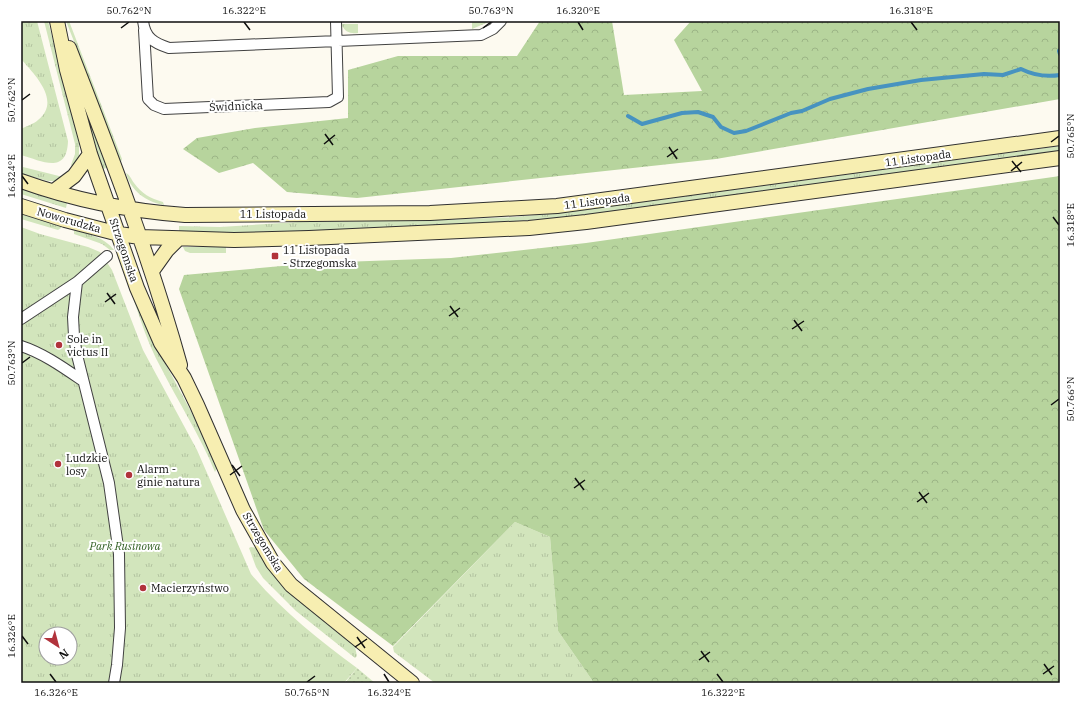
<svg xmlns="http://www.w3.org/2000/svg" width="1081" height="704" viewBox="0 0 1081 704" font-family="'IBM Plex Serif',serif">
	<defs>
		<pattern id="grass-tufts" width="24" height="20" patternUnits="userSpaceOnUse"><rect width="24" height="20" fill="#d2e5bc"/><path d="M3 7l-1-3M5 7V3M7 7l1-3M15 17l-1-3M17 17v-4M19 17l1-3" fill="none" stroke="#b3c3a0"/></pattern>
		<pattern id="forest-crowns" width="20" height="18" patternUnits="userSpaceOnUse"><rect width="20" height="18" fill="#b7d49d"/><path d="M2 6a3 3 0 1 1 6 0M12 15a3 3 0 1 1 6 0" fill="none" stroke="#9cb586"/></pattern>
		<pattern id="garden-dots" width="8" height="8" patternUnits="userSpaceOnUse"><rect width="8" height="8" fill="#d2e5bc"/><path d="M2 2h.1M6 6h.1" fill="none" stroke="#b3c3a0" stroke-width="1.8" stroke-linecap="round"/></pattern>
	</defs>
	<rect width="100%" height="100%" fill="#fdfaf0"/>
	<path fill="url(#grass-tufts)" fill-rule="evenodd" d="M21,21H37L68,141C67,175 42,161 21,155V129C26,126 34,124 38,120C62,101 34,74 21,59Z
		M44,21H48L79,143V157L73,169L71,165L75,154V144Z
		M66,21H69L122,159L121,162Z
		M472,21H491L472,29Z
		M341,24H358V33C350,34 345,32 341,24Z
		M86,107L109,167L100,170L83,108Z
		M1060,146V151L568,217C515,222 461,224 407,227C331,231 255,233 179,232V226L220,227L298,222L440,220L516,217L567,212Z
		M23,167L63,177L58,181H48L21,174Z
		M126,173C130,175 131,179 134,183C142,194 150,198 163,202L164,205C146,202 131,191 126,173Z
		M21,188L67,203L66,208L21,194Z
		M21,214L62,226L61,228L58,230L21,219Z
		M21,227L40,234L88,247L100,252L112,270L143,350L197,450L251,574C281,610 319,640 357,668L344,683H21ZM46,634H70V658H46Z
		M74,230C89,234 104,237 114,250H110L102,244L74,234Z
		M183,247H226V253H190L185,251Z
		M136,297L156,346L219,464L215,472C200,435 178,402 160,366C148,344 141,321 133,298Z
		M515,522L550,537L558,631L594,683H435L394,652L393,647Z
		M251,547L257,548L291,593L328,625L351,642L355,647L357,656L355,658L296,611L263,578L256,567L249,548Z"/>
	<path fill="url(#forest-crowns)" d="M540,21H612L624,95L702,91L674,40L691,21H1060V99L716,159L357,198L287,192L253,163L219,173L183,149L197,138L255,128L348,118V70L398,56H517Z
		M1060,176V683H594L558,631L550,537L515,522L393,646L304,579L264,530L179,289L184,275L315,263L451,258L586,243Z"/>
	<path fill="url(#garden-dots)" d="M357,668L375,683H345Z"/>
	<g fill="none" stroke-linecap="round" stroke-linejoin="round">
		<path stroke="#4793c0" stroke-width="4" d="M1060,50L1059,51L1060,54
			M628,116L642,124L682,113L698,112L713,117L721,127L734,133L746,131L791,113L802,111L830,99L868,89L921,80L984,74L1003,75L1021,69C1033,75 1047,77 1060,75"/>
		<g stroke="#414141" stroke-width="12">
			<path id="street" d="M143,21C145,38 154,43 169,48L481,35L493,29L501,21
				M144,30L148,99L154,105L164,109L329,102L338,97L336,21
				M77,282L73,317L74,336L77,355L109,483L119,554L120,628L117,665L114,683
				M21,319L77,282L107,256
				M21,346C43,353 64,368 83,381"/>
		</g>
		<g stroke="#303030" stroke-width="16">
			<path id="secondary" d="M57,21L67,70L90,154L137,288L161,343L184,378L197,405L243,510L273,563L291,585L412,683
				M69,48C110,153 150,257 180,365
				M21,181C74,200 129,211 185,215L430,213L557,206L1060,138
				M54,191L74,176L90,154
				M21,206L65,220L119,234L140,237L172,238L234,240L309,238L529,228L586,222L1060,158
				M152,271L167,250L178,239"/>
		</g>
		<use href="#street" stroke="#fff" stroke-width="10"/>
		<use href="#secondary" stroke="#f7eeb1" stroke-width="14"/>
	</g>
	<path fill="none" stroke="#0e0e0e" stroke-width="1.5" d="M244,22L250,30M578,22L583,30M911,22L917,30M121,28L129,22M483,28L491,22M22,100L30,94M325,134L333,145M1051,142L1059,136M324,144L335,135M669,147L677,159M667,157L678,149M1012,161L1021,172M1011,171L1022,162M22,176L28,184M1053,217L1059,225M107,293L115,304M105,302L116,294M450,306L458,317M449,316L460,308M794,320L802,331M792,329L804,321M22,363L30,357M1051,405L1059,399M232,465L240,476M230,475L242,466M575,478L584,490M574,488L585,480M919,492L927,503M917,502L929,493M22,636L28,644M357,637L365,648M355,647L367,639M701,651L709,662M699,660L710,652M1044,664L1052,675M50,674L56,682M384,674L389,682M717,674L723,682M1043,674L1054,666M307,682L315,676"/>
	<g fill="#b1333c" stroke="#fff" stroke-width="1.5">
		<rect x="271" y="252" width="8" height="8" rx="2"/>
		<circle cx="59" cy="345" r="4"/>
		<circle cx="58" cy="464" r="4"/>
		<circle cx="129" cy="475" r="4"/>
		<circle cx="143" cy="588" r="4"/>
	</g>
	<g text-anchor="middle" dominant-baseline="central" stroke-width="4" stroke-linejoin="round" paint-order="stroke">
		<g font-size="11" fill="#0e0e0e" stroke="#fff">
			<text transform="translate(236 106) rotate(-2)">Świdnicka</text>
			<text transform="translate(918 158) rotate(-8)">11 Listopada</text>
			<text transform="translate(597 201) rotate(-7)">11 Listopada</text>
			<text x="273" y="214">11 Listopada</text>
			<text transform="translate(69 220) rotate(16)">Noworudzka</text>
			<text transform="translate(124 250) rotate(71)">Strzegomska</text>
			<text transform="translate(263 542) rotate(59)">Strzegomska</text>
		</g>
		<g font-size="11" fill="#0e0e0e" stroke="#fff" text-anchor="start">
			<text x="283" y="250">11 Listopada<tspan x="283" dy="13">- Strzegomska</tspan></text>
			<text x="67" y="339">Sole in<tspan x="67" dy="13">victus II</tspan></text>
			<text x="66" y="458">Ludzkie<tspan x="66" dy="13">losy</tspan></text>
			<text x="137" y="469">Alarm -<tspan x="137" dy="13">ginie natura</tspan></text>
			<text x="151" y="588">Macierzyństwo</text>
		</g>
		<g font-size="11" font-style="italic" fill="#325f24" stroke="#fff">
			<text x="125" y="546">Park Rusinowa</text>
		</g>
	</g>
	<rect width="1081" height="704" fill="none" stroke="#ffffff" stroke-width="44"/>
	<g transform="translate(58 646) rotate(144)"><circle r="19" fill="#ffffff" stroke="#9f9f9f"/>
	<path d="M0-3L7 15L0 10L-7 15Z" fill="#b1333c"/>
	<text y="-6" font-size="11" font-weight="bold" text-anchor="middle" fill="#0e0e0e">N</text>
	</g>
	<rect x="22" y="22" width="1037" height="660" fill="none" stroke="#0e0e0e" stroke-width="1.5"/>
	<g font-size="10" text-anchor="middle" fill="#0e0e0e">
		<text x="129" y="14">50.762°N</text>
		<text x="244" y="14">16.322°E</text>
		<text x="491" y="14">50.763°N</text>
		<text x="578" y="14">16.320°E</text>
		<text x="911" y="14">16.318°E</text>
		<text transform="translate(11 100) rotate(-90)" y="4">50.762°N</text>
		<text transform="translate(1070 136) rotate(-90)" y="4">50.765°N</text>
		<text transform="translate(11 176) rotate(-90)" y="4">16.324°E</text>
		<text transform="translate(1070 225) rotate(-90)" y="4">16.318°E</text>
		<text transform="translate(11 363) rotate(-90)" y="4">50.763°N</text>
		<text transform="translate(1070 399) rotate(-90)" y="4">50.766°N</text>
		<text transform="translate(11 636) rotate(-90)" y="4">16.326°E</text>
		<text x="56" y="696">16.326°E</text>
		<text x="307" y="696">50.765°N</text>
		<text x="389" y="696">16.324°E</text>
		<text x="723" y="696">16.322°E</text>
	</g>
</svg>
